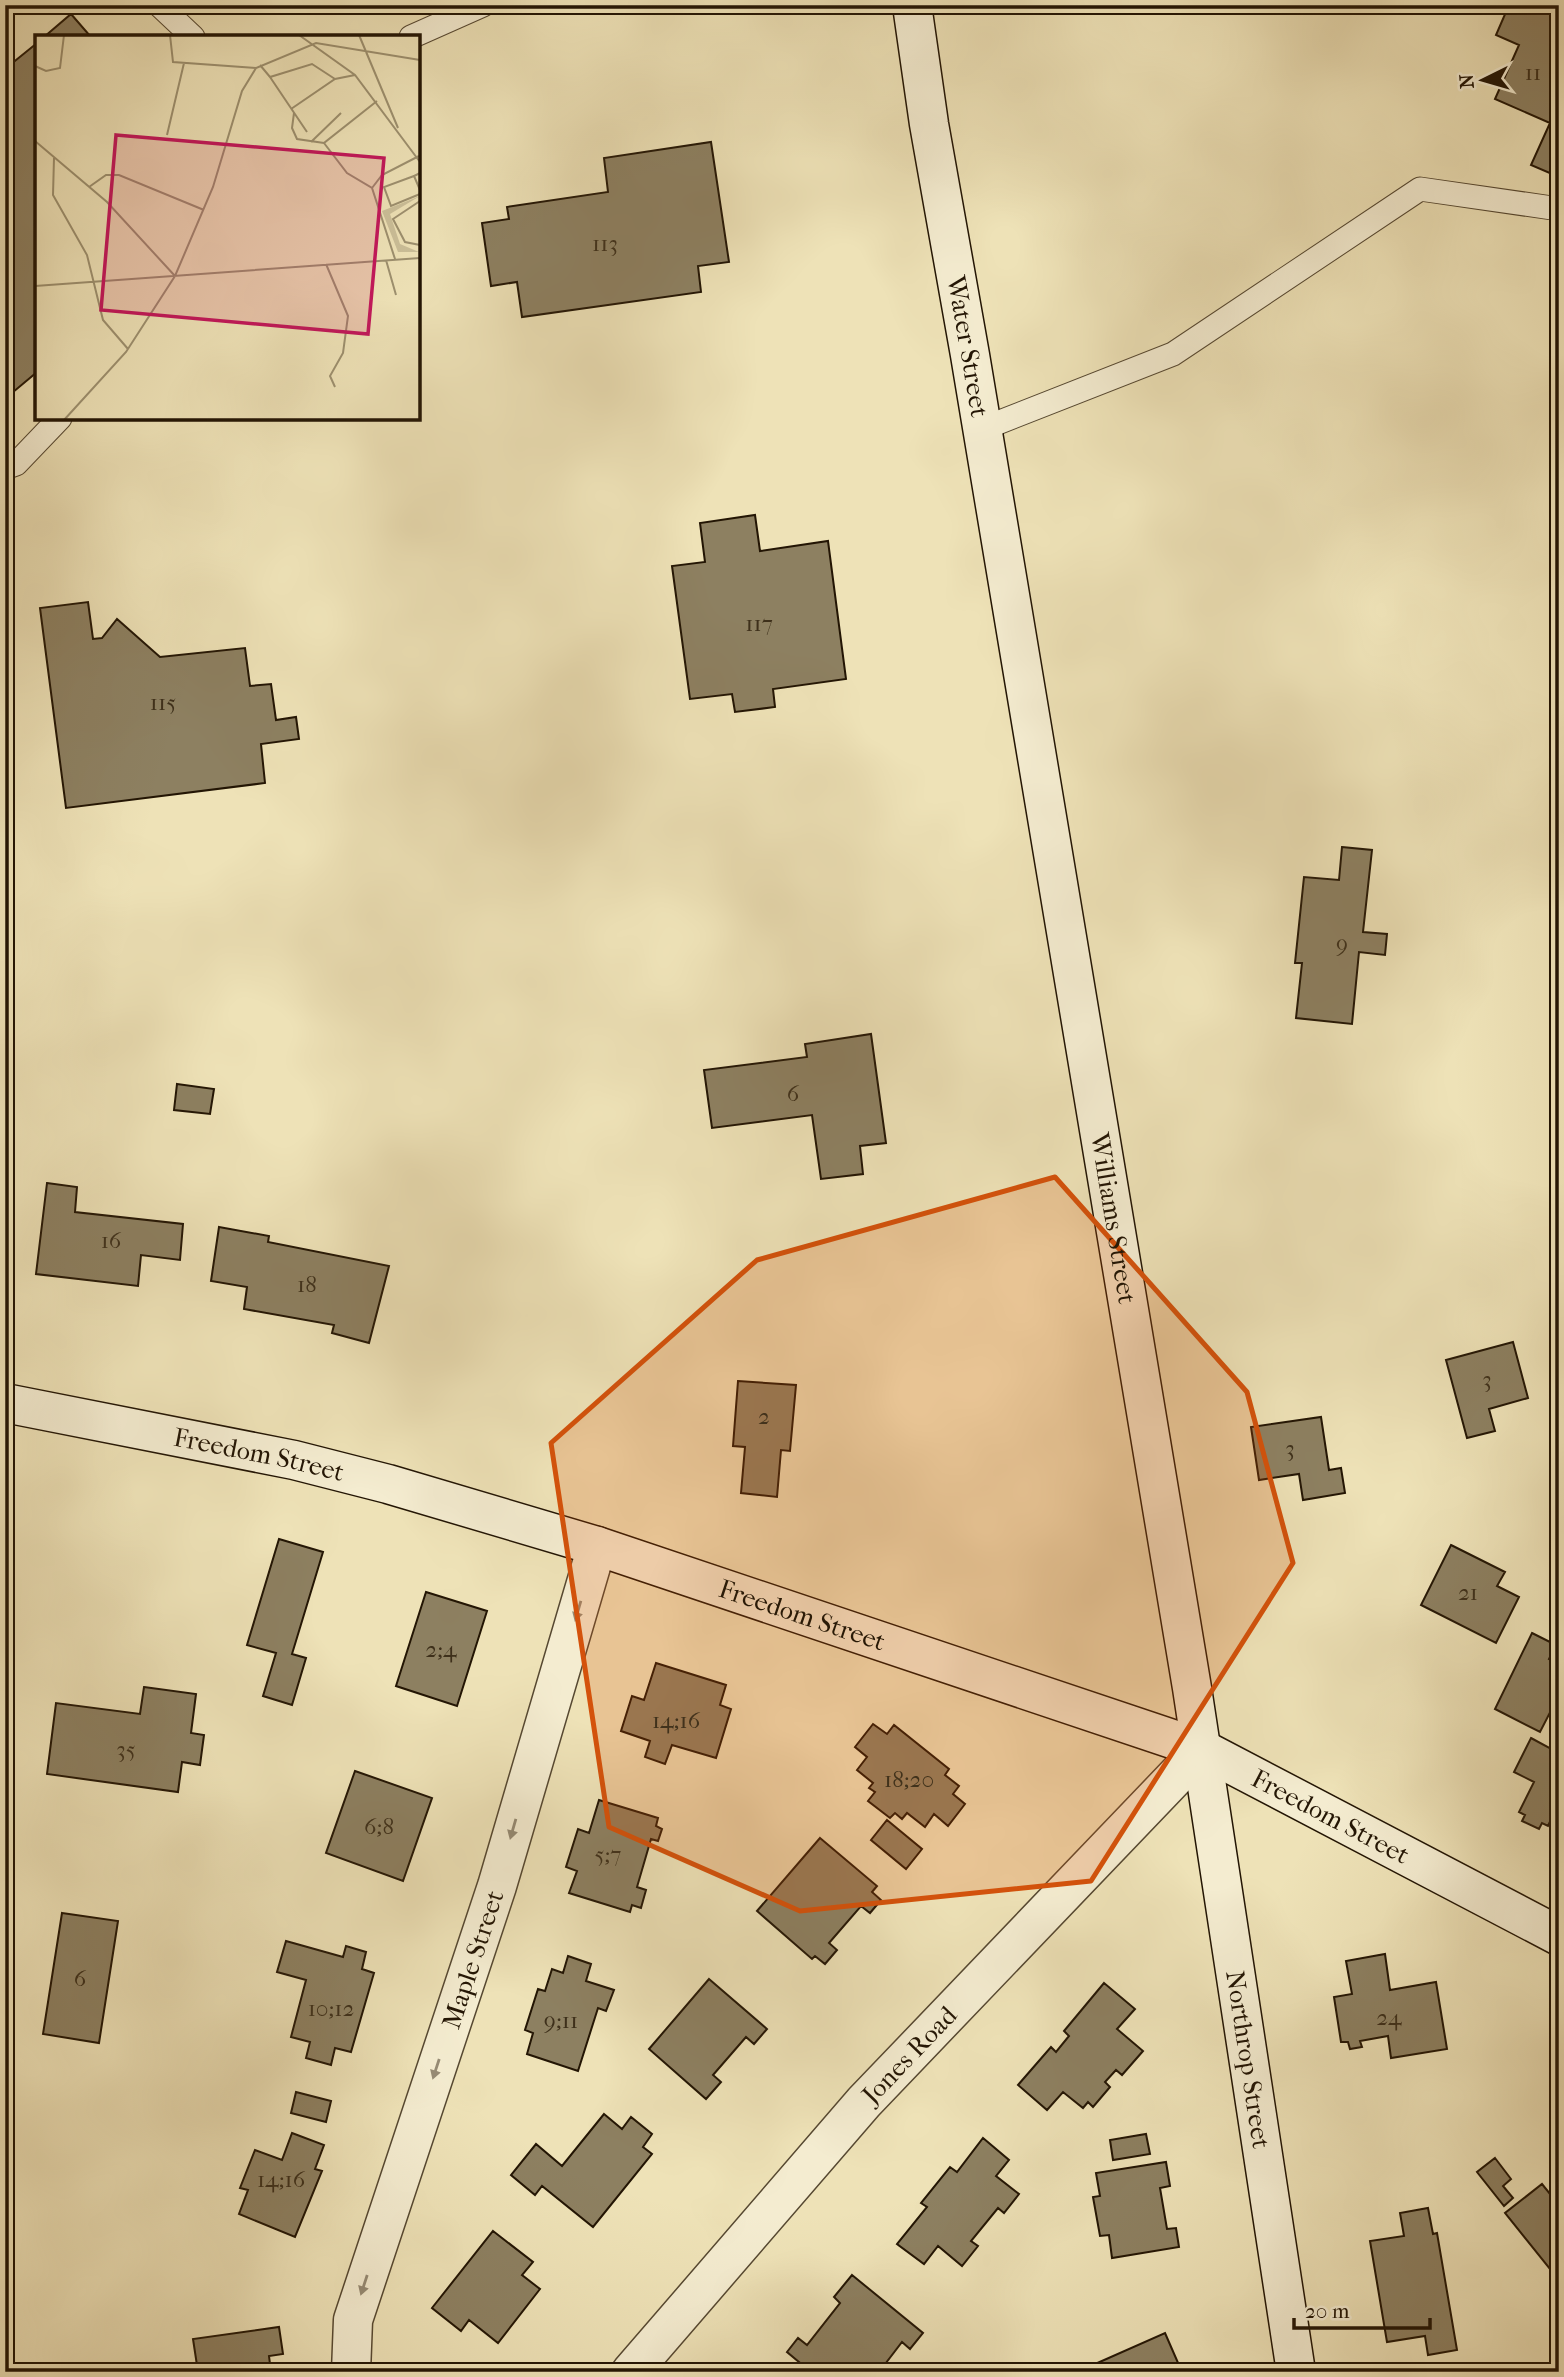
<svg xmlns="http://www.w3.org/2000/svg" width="1564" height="2377" viewBox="0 0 1564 2377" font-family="'IM FELL French Canon',serif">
	<rect width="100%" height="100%" fill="#eee2b7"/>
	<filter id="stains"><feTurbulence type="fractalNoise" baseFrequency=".00286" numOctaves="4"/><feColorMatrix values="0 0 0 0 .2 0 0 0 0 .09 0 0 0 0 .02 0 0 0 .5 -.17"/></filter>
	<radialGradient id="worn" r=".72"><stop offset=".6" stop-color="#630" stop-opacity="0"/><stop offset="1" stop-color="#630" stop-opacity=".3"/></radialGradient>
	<path fill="#8d8061" stroke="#231504" stroke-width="2" d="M1509,5H1522L1541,13L1544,6L1559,12V177L1531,165L1550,123L1495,99L1519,45L1496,35Z
		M71,14L91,37H44Z
		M37,43V372L12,393L5,386V69Z
		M711,142L729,262L698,266L701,292L522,317L517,282L491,286L482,223L509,219L507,207L608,192L604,158Z
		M755,515L760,551L828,541L846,679L773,689L775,707L735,712L732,694L690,699L672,566L705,562L700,523Z
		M88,602L93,639L102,638L117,619L160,657L245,648L250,686L271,684L276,720L296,717L299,739L261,744L265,783L66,808L40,608Z
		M1342,847L1372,850L1363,932L1387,934L1385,955L1359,952L1352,1024L1296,1018L1302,963H1295L1304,877L1339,880Z
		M871,1034L886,1143L860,1146L863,1174L821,1179L812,1115L712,1128L704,1070L807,1057L805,1044Z
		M177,1084L214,1089L210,1114L174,1110Z
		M47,1183L77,1187L75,1212L183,1224L180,1260L141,1255L138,1286L36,1274Z
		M219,1227L269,1236L268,1242L389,1266L369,1343L332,1333L334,1325L244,1309L247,1287L211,1281Z
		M1513,1342L1528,1398L1489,1409L1495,1431L1467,1438L1446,1360Z
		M738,1381L796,1385L790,1451L781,1450L777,1497L741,1493L745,1447L733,1446Z
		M1321,1417L1329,1470L1341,1468L1345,1493L1303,1500L1299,1474L1259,1480L1251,1427Z
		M279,1539L323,1552L292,1654L306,1658L292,1705L263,1696L276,1653L247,1645Z
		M1451,1545L1505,1572L1497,1586L1519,1597L1496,1643L1421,1605Z
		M426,1592L487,1611L457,1706L396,1686Z
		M1532,1633L1556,1645L1549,1659L1559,1664V1695L1540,1732L1495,1709Z
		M656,1663L726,1685L720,1705L731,1709L716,1758L672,1745L665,1764L645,1757L650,1741L621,1731L632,1696L644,1700Z
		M144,1687L196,1694L191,1733L204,1735L200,1765L182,1762L178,1792L47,1774L56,1703L140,1714Z
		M873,1724L887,1734L894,1725L949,1769L945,1775L959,1786L953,1794L965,1804L948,1826L934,1814L925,1827L907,1813L902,1819L895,1813L890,1818L868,1801L875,1792L869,1788L873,1783L857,1770L867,1757L855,1747Z
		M1531,1738L1553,1750L1559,1738V1817L1553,1815L1548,1826L1542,1823L1539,1829L1522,1821L1525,1815L1519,1812L1534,1782L1514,1772Z
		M355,1771L432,1798L403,1881L326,1853Z
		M599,1800L658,1818L656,1826L662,1829L658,1841L651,1839L637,1887L646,1890L641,1908L632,1905L630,1912L569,1893L577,1871L566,1867L578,1829L589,1833Z
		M887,1820L922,1849L906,1869L871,1840Z
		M820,1838L877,1886L872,1892L881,1900L870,1913L861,1906L829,1943L837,1950L825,1964L815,1956L812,1959L757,1911Z
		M62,1913L118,1921L99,2043L43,2034Z
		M286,1941L343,1957L346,1946L366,1952L362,1969L374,1973L351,2052L335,2048L331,2065L306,2058L310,2042L291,2037L306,1980L277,1972Z
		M1385,1954L1390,1990L1436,1982L1447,2049L1391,2058L1388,2036L1360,2041L1362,2047L1350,2049L1348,2042H1341L1334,1997L1352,1994L1346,1961Z
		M568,1956L591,1964L586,1981L614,1990L606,2011L598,2008L578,2071L527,2054L533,2033L525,2030L538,1989L545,1991L552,1969L563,1973Z
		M709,1979L767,2029L754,2044L746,2037L713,2075L721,2082L706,2099L649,2049Z
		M1104,1983L1135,2009L1117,2029L1143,2051L1122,2075L1116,2070L1105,2082L1110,2087L1093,2107L1088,2102L1083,2108L1063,2092L1047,2110L1018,2085L1051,2047L1056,2052L1069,2036L1064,2031Z
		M296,2092L331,2101L326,2122L291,2113Z
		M604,2114L622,2129L631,2117L652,2134L643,2147L652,2154L593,2227L542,2186L535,2195L511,2175L536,2144L562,2166Z
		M292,2133L324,2145L315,2169L322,2171L295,2237L239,2214L248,2190L240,2188L255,2150L282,2160Z
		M1146,2134L1150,2154L1113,2160L1110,2140Z
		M983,2138L1009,2160L996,2176L1019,2194L1004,2213L998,2208L971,2241L978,2246L962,2266L938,2246L924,2264L897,2244L927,2207L921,2203L950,2167L957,2172Z
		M1495,2158L1511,2179L1503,2186L1513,2198L1504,2206L1477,2172Z
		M1166,2162L1170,2186L1160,2188L1167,2229L1176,2228L1179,2247L1112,2258L1109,2235L1100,2236L1093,2197L1100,2196L1096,2173Z
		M1542,2184L1559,2205L1558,2279L1505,2213Z
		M1428,2208L1433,2234L1437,2233L1457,2350L1428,2355L1425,2336L1387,2342L1370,2241L1404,2236L1400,2213Z
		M493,2231L533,2262L522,2275L540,2289L498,2343L469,2320L461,2331L432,2308Z
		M852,2275L923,2333L910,2349L902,2342L879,2372H811L787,2352L798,2338L807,2345L840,2303L834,2297Z
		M279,2327L283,2354L269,2356L271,2372H198L193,2339Z
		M1165,2333L1182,2372H1077Z"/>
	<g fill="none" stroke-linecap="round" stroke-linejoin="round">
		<g stroke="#564831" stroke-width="25">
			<path id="lane" d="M159,5L193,37
				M411,37L483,5
				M982,429L1173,354L1420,189L1559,209
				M5,468L16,464L60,418"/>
		</g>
		<g stroke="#564831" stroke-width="41">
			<g id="street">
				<path id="s1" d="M351,2372L353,2320L497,1886L597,1546"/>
				<path id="s2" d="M631,2372L864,2102L1202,1749"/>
			</g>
		</g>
		<g stroke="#231504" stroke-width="41">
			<g id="secondary">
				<path id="s3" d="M912,5L929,124L970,355L1192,1688L1296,2372"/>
				<path id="s4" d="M5,1403L294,1460L388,1484L597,1546L1202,1749L1559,1936"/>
			</g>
		</g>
		<use href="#lane" stroke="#f4ecd0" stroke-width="23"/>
		<use href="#street" stroke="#f4ecd0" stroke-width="38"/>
		<use href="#secondary" stroke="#f4ecd0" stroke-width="38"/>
	</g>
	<defs><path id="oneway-solid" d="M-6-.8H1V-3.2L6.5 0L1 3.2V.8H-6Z" transform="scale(1.75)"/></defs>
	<g fill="#968b74">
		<use href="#oneway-solid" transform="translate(578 1611) rotate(106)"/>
		<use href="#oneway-solid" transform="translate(513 1829) rotate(106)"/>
		<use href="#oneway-solid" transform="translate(436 2069) rotate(108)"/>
		<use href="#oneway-solid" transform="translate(364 2285) rotate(108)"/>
	</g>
	<path fill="#d4520b" fill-opacity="0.2" stroke="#d4520b" stroke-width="5" stroke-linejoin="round" d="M1055,1177L1247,1392L1293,1563L1091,1881L800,1911L609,1827L551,1443L757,1260Z"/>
	<g text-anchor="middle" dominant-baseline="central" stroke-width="5" stroke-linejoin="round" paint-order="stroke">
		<g font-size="23" fill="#3e301b">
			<text x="1533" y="72">11</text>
			<text x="605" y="243">113</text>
			<text x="759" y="623">117</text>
			<text x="163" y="702">115</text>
			<text x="1342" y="943">9</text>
			<text x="793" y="1093">6</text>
			<text x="111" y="1240">16</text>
			<text x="307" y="1284">18</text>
			<text x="1487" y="1379">3</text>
			<text x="764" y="1416">2</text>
			<text x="1290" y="1448">3</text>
			<text x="1468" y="1592">21</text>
			<text x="441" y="1649">2;4</text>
			<text x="676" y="1720">14;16</text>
			<text x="126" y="1749">35</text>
			<text x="909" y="1779">18;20</text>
			<text x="379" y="1826">6;8</text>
			<text x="608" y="1854">5;7</text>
			<text x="80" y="1978">6</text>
			<text x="331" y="2008">10;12</text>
			<text x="1389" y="2017">24</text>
			<text x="561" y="2020">9;11</text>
			<text x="281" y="2179">14;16</text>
		</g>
		<g font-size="26" fill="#231504" stroke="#f4ecd0">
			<text stroke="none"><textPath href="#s3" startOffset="346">Water Street</textPath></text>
			<text stroke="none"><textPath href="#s3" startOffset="1230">Williams Street</textPath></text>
			<text stroke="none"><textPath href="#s4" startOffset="259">Freedom Street</textPath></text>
			<text stroke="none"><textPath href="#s4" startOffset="826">Freedom Street</textPath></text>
			<text stroke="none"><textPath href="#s4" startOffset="1393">Freedom Street</textPath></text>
			<text stroke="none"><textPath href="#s1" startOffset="432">Maple Street</textPath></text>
			<text stroke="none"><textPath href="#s2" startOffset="422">Jones Road</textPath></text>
			<text stroke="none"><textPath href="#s3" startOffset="2082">Northrop Street</textPath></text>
		</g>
	</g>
	<g transform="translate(35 35)">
		<rect width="385" height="385" fill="#eee2b7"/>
		<path d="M385,161L355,179L365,209L384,217H363L347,176Z" fill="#cbbf99"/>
		<path fill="none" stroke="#9d906f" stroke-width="2" d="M135,0L138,27L221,33M264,0L320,40L385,127M324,0L363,93M225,30L235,42L277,29L300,44M0,31L11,36L25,33L29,0M235,42L272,97M342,66L289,108L312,138L337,153L360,224M256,74L300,44L320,40M259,78L257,93L262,104L289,108M132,100L149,28M0,106L72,167L140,241M276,107L306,78M19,123L18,160L52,220L68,285L93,314M385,138L379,141L385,155M379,141L349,152L356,171L385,159M54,152L71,140H84L169,175M337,153L347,140L384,121M385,166L358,184L370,207L385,210M351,225L361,260M291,229L313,281L308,318L295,341L300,352M0,251L385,223M29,385L91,317L140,241L178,152L207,56L221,33L281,8L385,25"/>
		<path fill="#c2185b" fill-opacity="0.15" stroke="#c2185b" stroke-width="3.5" d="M81,100L349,123L333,299L66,275Z"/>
		<rect width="385" height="385" fill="none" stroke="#231504" stroke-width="3.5"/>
	</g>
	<rect width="1564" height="2377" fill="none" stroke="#eee2b7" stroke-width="28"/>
	<rect x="7" y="7" width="1550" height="2363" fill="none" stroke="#231504" stroke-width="3.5"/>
	<rect x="14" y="14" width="1536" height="2349" fill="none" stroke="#231504" stroke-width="2"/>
	<g transform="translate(1483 80) rotate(265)" stroke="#f4ecd0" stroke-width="5" paint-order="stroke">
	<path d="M0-5L12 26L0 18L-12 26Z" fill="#231504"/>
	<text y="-10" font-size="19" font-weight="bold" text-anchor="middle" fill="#231504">N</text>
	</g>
	<path d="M1294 2318v10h136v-10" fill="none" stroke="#231504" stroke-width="3.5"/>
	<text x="1305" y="2318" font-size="21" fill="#231504" stroke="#f4ecd0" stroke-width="5" paint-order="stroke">20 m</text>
	<rect width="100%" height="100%" filter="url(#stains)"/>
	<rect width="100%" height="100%" fill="url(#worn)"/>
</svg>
